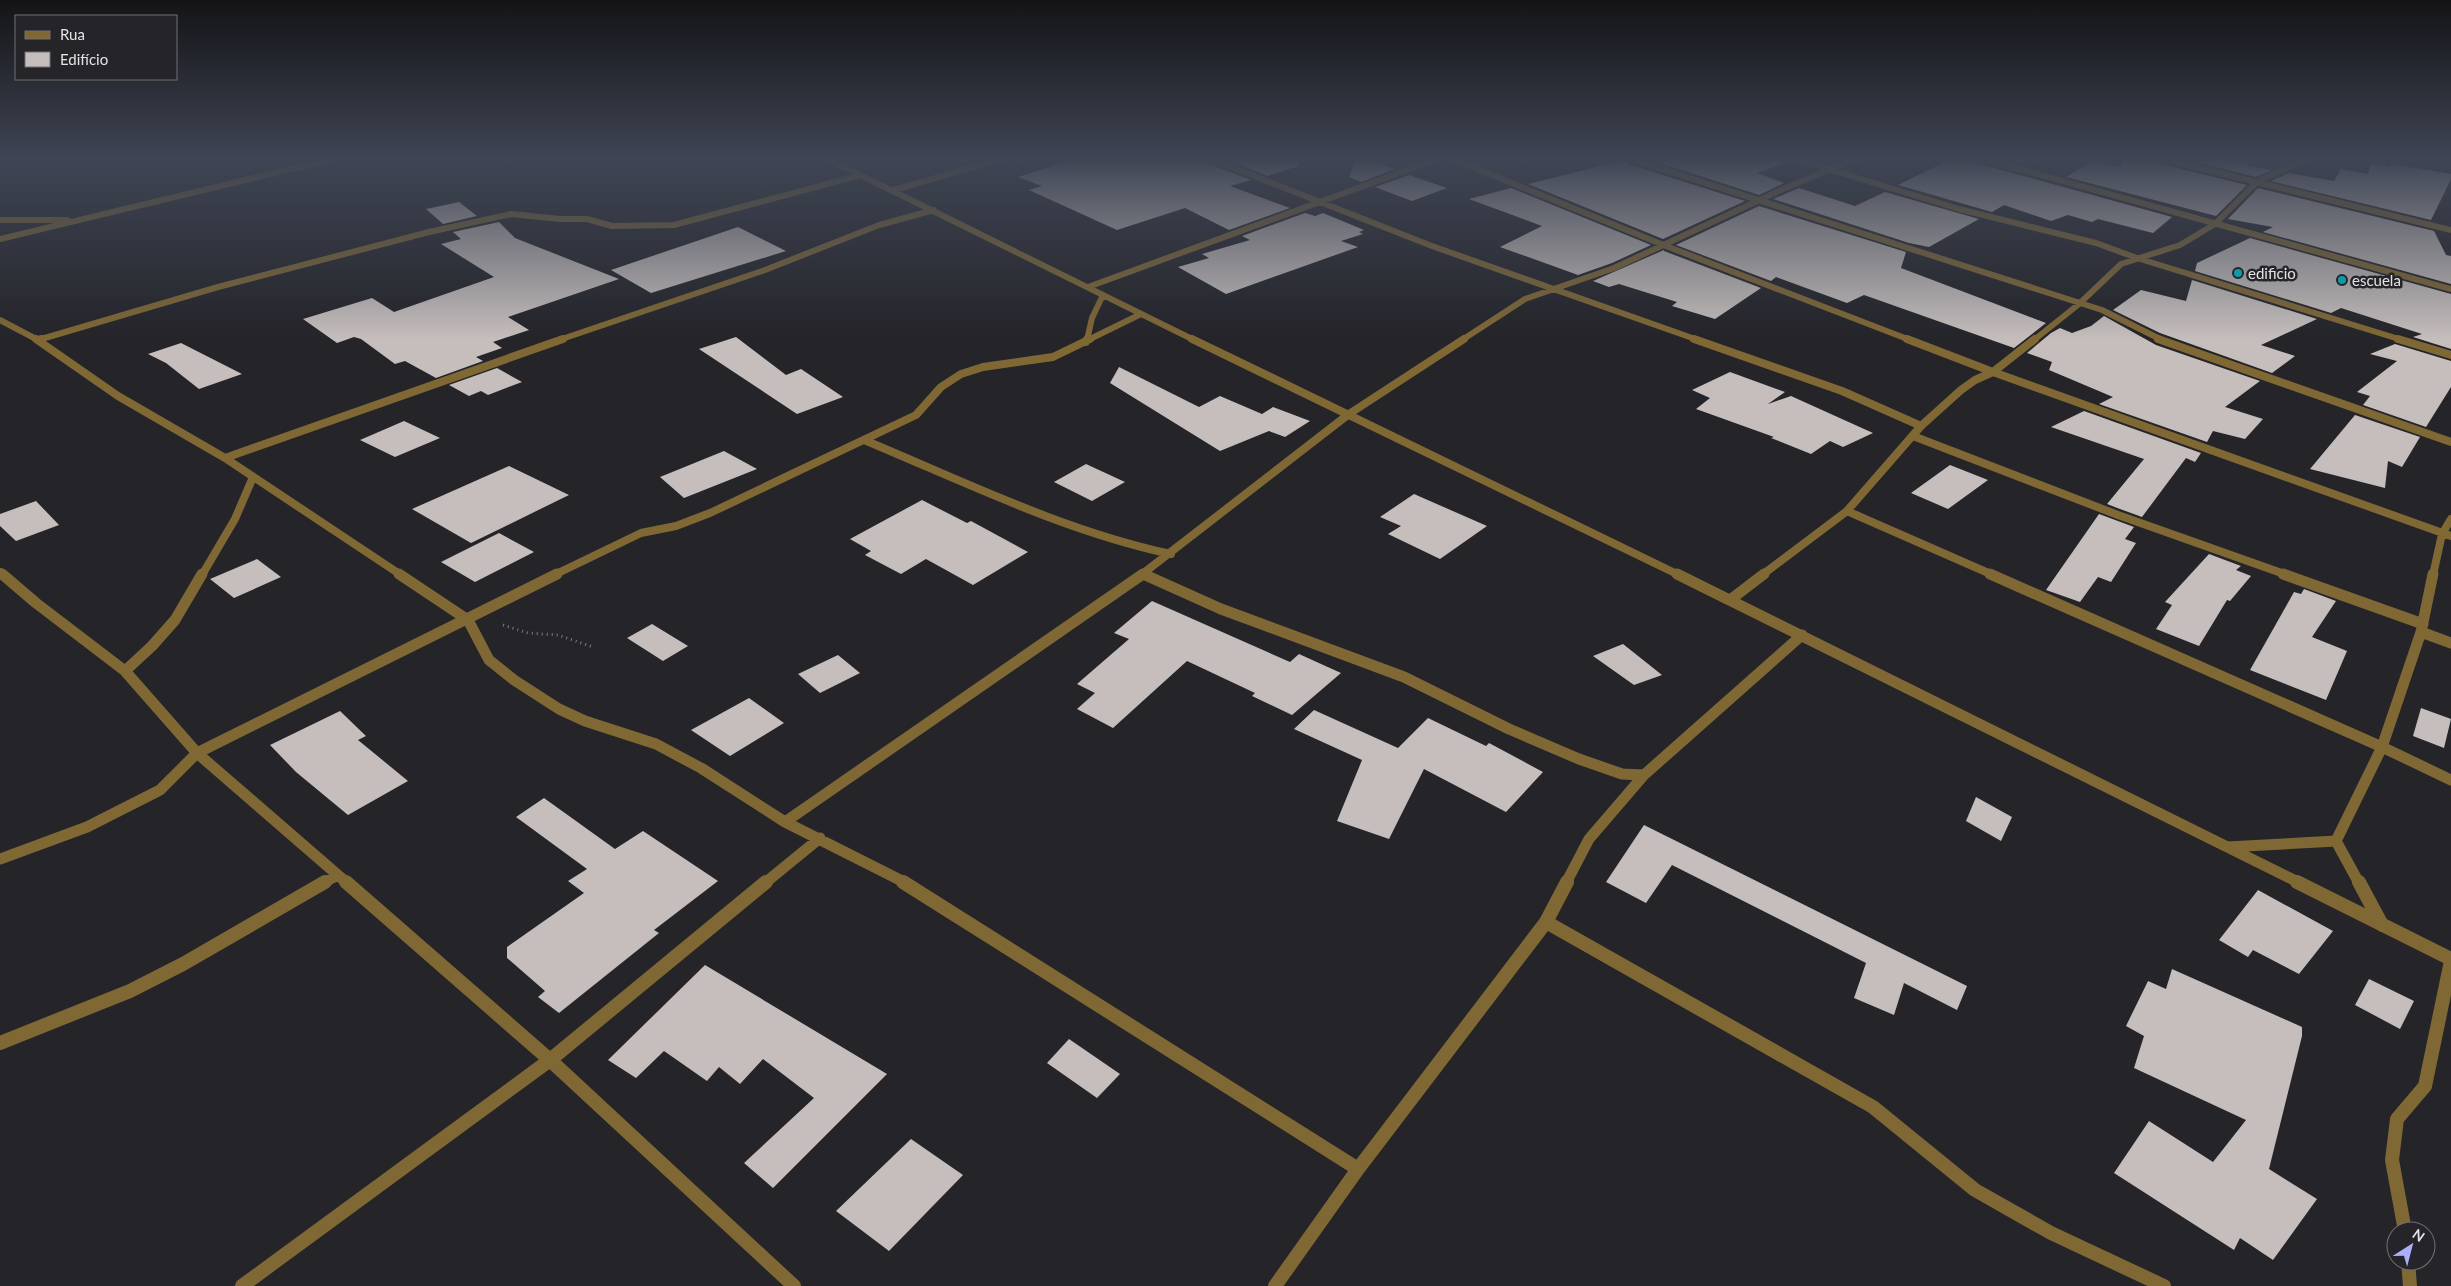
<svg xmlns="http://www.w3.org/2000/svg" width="2451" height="1286" viewBox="0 0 2451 1286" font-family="Lato,sans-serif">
	<rect width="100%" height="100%" fill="#242429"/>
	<path fill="#c5bebc" d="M1074,159H1206L1209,164L1251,180L1230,186L1290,208L1229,230L1185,208L1117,230L1029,190L1042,186L1018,177Z
		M1226,159H1298L1299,166L1267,176Z
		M1356,159H1368L1395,169L1361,182L1349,177Z
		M1648,159H1785V163L1757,173L1784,183L1759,195Z
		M1951,159H1962L2172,217L2153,233L2098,219L2092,222L2068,215L2051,221L2004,205L1992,212L1898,185Z
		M2122,159H2157L2161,164L2247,185L2216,216L2066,177L2093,161L2121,167Z
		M2185,159H2252L2245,165L2272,170L2256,177Z
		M1625,160L1628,164L1745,201L1663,239L1528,184Z
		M2371,164L2390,167L2391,164L2451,174V179L2431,220L2271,181L2289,173L2334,181L2341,169L2368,174Z
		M1409,175L1447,188L1412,201L1375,187Z
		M1511,188L1651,245L1612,263L1578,275L1500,247L1542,226L1469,199Z
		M1799,188L1855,206L1885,192L1979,219L1929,247L1909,243L1773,199Z
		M2258,188L2434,231L2446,255L2451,256V284L2263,232L2273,227L2228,219Z
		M459,202L477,216L443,224L426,209Z
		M1759,206L1906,252L1901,268L2046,323L2014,348L1864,295L1847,303L1776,277L1771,281L1676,245Z
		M1305,213L1315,216L1323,213L1364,230L1359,232L1363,234L1341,241L1358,247L1226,294L1178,267L1209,258L1202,254L1250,240L1242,236Z
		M499,222L515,238L619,279L508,317L529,330L493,342L502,348L476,357L483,361L436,378L405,361L395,364L361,339L354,337L337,343L303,319L372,298L394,312L494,277L441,244L461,239L453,232Z
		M738,227L786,251L651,293L611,270Z
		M2250,238L2451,294V349L2413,337L2422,334L2341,308L2331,313L2195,271L2197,263Z
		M1664,250V251L1761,288L1715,319L1672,306L1677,302L1619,284L1609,287L1593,281Z
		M2192,280L2317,319L2261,345L2295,356L2272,373L2160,333L2113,310L2141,290L2186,301Z
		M2104,316L2156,345L2260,381L2225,407L2263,419L2245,439L2213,431L2207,442L2099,404L2113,397L2049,370L2052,362L2027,353L2051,333L2060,328L2072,333L2091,326Z
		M736,337L786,375L801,369L843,397L797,414L699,349Z
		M181,343L242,374L199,389L166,363L148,354Z
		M2395,344L2451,361V387L2426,427L2363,405L2370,396L2357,392L2397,361L2370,354Z
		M1119,367L1199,407L1220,396L1262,414L1273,407L1310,421L1285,437L1269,431L1220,451L1110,383Z
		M497,368L522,382L488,395L481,391L469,396L449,385Z
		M1730,372L1785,392L1768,404L1791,396L1873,433L1843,447L1830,441L1811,454L1771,438L1774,437L1696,409L1710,398L1692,390Z
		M2084,411L2201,453L2195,462L2186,458L2142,517L2120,509L2107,504L2144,459L2051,427Z
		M2355,415L2420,437L2402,467L2388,461L2385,488L2310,469Z
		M404,421L440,438L395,457L360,440Z
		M724,451L757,469L684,498L660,477Z
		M1086,464L1125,482L1092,501L1054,482Z
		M1950,465L1988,480L1948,509L1911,493Z
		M509,466L569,495L471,543L412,509Z
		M1414,494L1487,526L1440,559L1388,534L1401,526L1380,517Z
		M922,500L967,523L971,521L1028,552L973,585L926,559L901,574L865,555L871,551L850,539Z
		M36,501L59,525L16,541L0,526V514Z
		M2099,514L2134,527L2125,539L2136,543L2111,582L2098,577L2080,602L2046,590Z
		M499,533L534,552L475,582L441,562Z
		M2209,554L2241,566L2236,570L2251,576L2230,601L2227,600L2199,646L2156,629L2172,605L2165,602Z
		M257,559L281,577L234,598L210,579Z
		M2304,589L2336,601L2312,637L2347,651L2326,700L2250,670L2294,592L2301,594Z
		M1152,601L1290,662L1299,654L1341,673L1292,715L1252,696L1255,693L1187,661L1113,728L1077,709L1095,693L1077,684L1129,639L1114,633Z
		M652,624L688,646L663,661L627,638Z
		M1623,644L1662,675L1634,685L1593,656Z
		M838,655L860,673L820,693L798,674Z
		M749,698L784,723L730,756L691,730Z
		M2421,708L2451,719L2444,748L2413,736Z
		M1314,710L1398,748L1428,718L1486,746L1489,743L1543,772L1506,812L1424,769L1389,839L1337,821L1362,760L1294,729Z
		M340,711L366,736L358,740L408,781L348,815L296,772L270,745Z
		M1976,797L2012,817L2001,841L1966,821Z
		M544,798L615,849L643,831L718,881L654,930L659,933L559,1013L538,997L545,991L507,958V947L584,893L568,881L587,869L516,817Z
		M1644,825L1967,986L1957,1010L1904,983L1894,1015L1854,998L1866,963L1672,865L1646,903L1606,882Z
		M2258,890L2333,931L2299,974L2253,950L2248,957L2219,940Z
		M705,965L887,1074L773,1188L744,1163L814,1098L763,1059L740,1084L719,1067L707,1081L664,1051L636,1078L608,1060Z
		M2172,969L2302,1027V1036L2269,1169L2317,1199L2273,1260L2240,1238L2234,1250L2114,1173L2149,1121L2213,1162L2246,1120L2134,1068L2144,1036L2126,1026L2148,981L2166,989Z
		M2369,979L2414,1001L2400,1029L2355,1005Z
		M1069,1039L1120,1074L1097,1098L1047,1063Z
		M911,1139L963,1175L889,1251L836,1211Z"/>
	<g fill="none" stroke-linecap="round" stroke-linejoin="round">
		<path stroke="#7c7c80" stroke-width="3" stroke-dasharray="1 4" stroke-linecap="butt" d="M503,625L528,633L558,635L593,647"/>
		<path stroke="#806835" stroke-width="6" d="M828,159L1194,340
			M1211,159L1432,246L1698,340
			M1453,159L1666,246L1910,340
			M1630,159L2102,310L2162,340
			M1796,159L1959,209L2096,243L2137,258L2402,340
			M1983,159L2451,289
			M2162,159L2451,230
			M894,190L1000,159
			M0,220H67
			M0,239L332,159
			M1088,287L1437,159
			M0,320L38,340
			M38,340L218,287L429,232L511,214L560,219H587L612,226L674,225L861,175
			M559,340L765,270L879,225L934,210
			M1087,340L1092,318L1103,295
			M1088,340L1141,314
			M1462,340L1525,299L1614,268L1781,190L1855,159
			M2034,340L2079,304L2121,264L2180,245L2215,224L2257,182L2306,159"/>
		<path stroke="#806835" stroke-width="8" d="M36,339L118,396L225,458L401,575
			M1192,339L1679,575
			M1694,339L1842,391L1921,426
			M1907,339L1993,372L2451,536
			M2158,339L2451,442
			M2398,339L2451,355
			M38,340L42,339
			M1086,342L1087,339
			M1913,436L2118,515L2287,575
			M864,440C965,482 1064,531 1171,554
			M225,458L563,339
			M1847,511L1993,575
			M0,572L4,575
			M1143,574L1146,575
			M202,575L235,519L253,477
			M554,575L641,533L676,526L710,513L916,415L941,387L961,374L983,367L1053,357L1090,339
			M1141,575L1349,414L1464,339
			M1762,575L1847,511L1921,426L1961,390L1975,380L1993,372L2035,339
			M2433,575L2442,534L2451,519"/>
		<path stroke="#806835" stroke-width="11" d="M2,574L36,603L125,671L197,753L347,883
			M399,574L468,620L489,660L514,680L559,709L585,721L656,744L701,768L785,822L906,883
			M1143,574L1221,609L1404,677L1509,729L1579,759L1622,774L1644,775
			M1677,574L2300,883
			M1990,574L2382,747L2451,780
			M2283,574L2423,624
			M1730,600L1764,574
			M2421,632L2451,643
			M125,671L152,646L175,620L202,574
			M785,822L1143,574
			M2336,841L2382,747L2421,632L2433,574
			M2336,841L2359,883
			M2227,847L2336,841
			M0,859L87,827L160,790L197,753L557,574
			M323,883L338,875
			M765,883L820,838
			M1566,883L1589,839L1644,775L1802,635"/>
		<path stroke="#806835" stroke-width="14" d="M346,882L550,1060L794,1286
			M903,882L1358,1169
			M2297,882L2451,959
			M2359,882L2382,925
			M1546,922L1873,1107L1975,1190L2051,1233L2164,1286
			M0,1043L130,991L183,964L325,882
			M2405,1231L2392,1160L2397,1119L2425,1086L2451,961
			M2408,1261L2410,1286
			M242,1286L550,1060L766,882
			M1275,1286L1358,1169L1546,922L1567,882"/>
	</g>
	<linearGradient id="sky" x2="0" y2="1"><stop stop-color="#141417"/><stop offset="0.47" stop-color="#3f4554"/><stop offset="1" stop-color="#3f4554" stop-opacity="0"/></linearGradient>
	<rect width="2451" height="340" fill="url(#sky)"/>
	<g fill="#0f9aa8" stroke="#242429" stroke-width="2">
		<circle cx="2238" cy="273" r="5"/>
		<circle cx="2342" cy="280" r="5"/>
	</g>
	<g text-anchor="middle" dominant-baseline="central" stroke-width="5" stroke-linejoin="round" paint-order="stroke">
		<g font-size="15" fill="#e3e3e6" stroke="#242429" text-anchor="start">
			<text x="2248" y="273">edificio</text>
			<text x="2352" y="280">escuela</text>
		</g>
	</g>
	<rect x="15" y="15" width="162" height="65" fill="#242429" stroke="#707075"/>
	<rect x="25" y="31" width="25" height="8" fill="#806835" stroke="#707075"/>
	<text x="60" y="40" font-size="15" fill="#e3e3e6">Rua</text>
	<rect x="25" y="52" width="25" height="15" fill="#c5bebc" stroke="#707075"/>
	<text x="60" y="65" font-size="15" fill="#e3e3e6">Edifício</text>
	<g transform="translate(2411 1246) rotate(36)"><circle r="24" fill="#242429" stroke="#707075"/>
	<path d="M0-4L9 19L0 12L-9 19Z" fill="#acaffb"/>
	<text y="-8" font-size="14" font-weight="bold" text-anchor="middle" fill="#e3e3e6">N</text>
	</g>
</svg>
